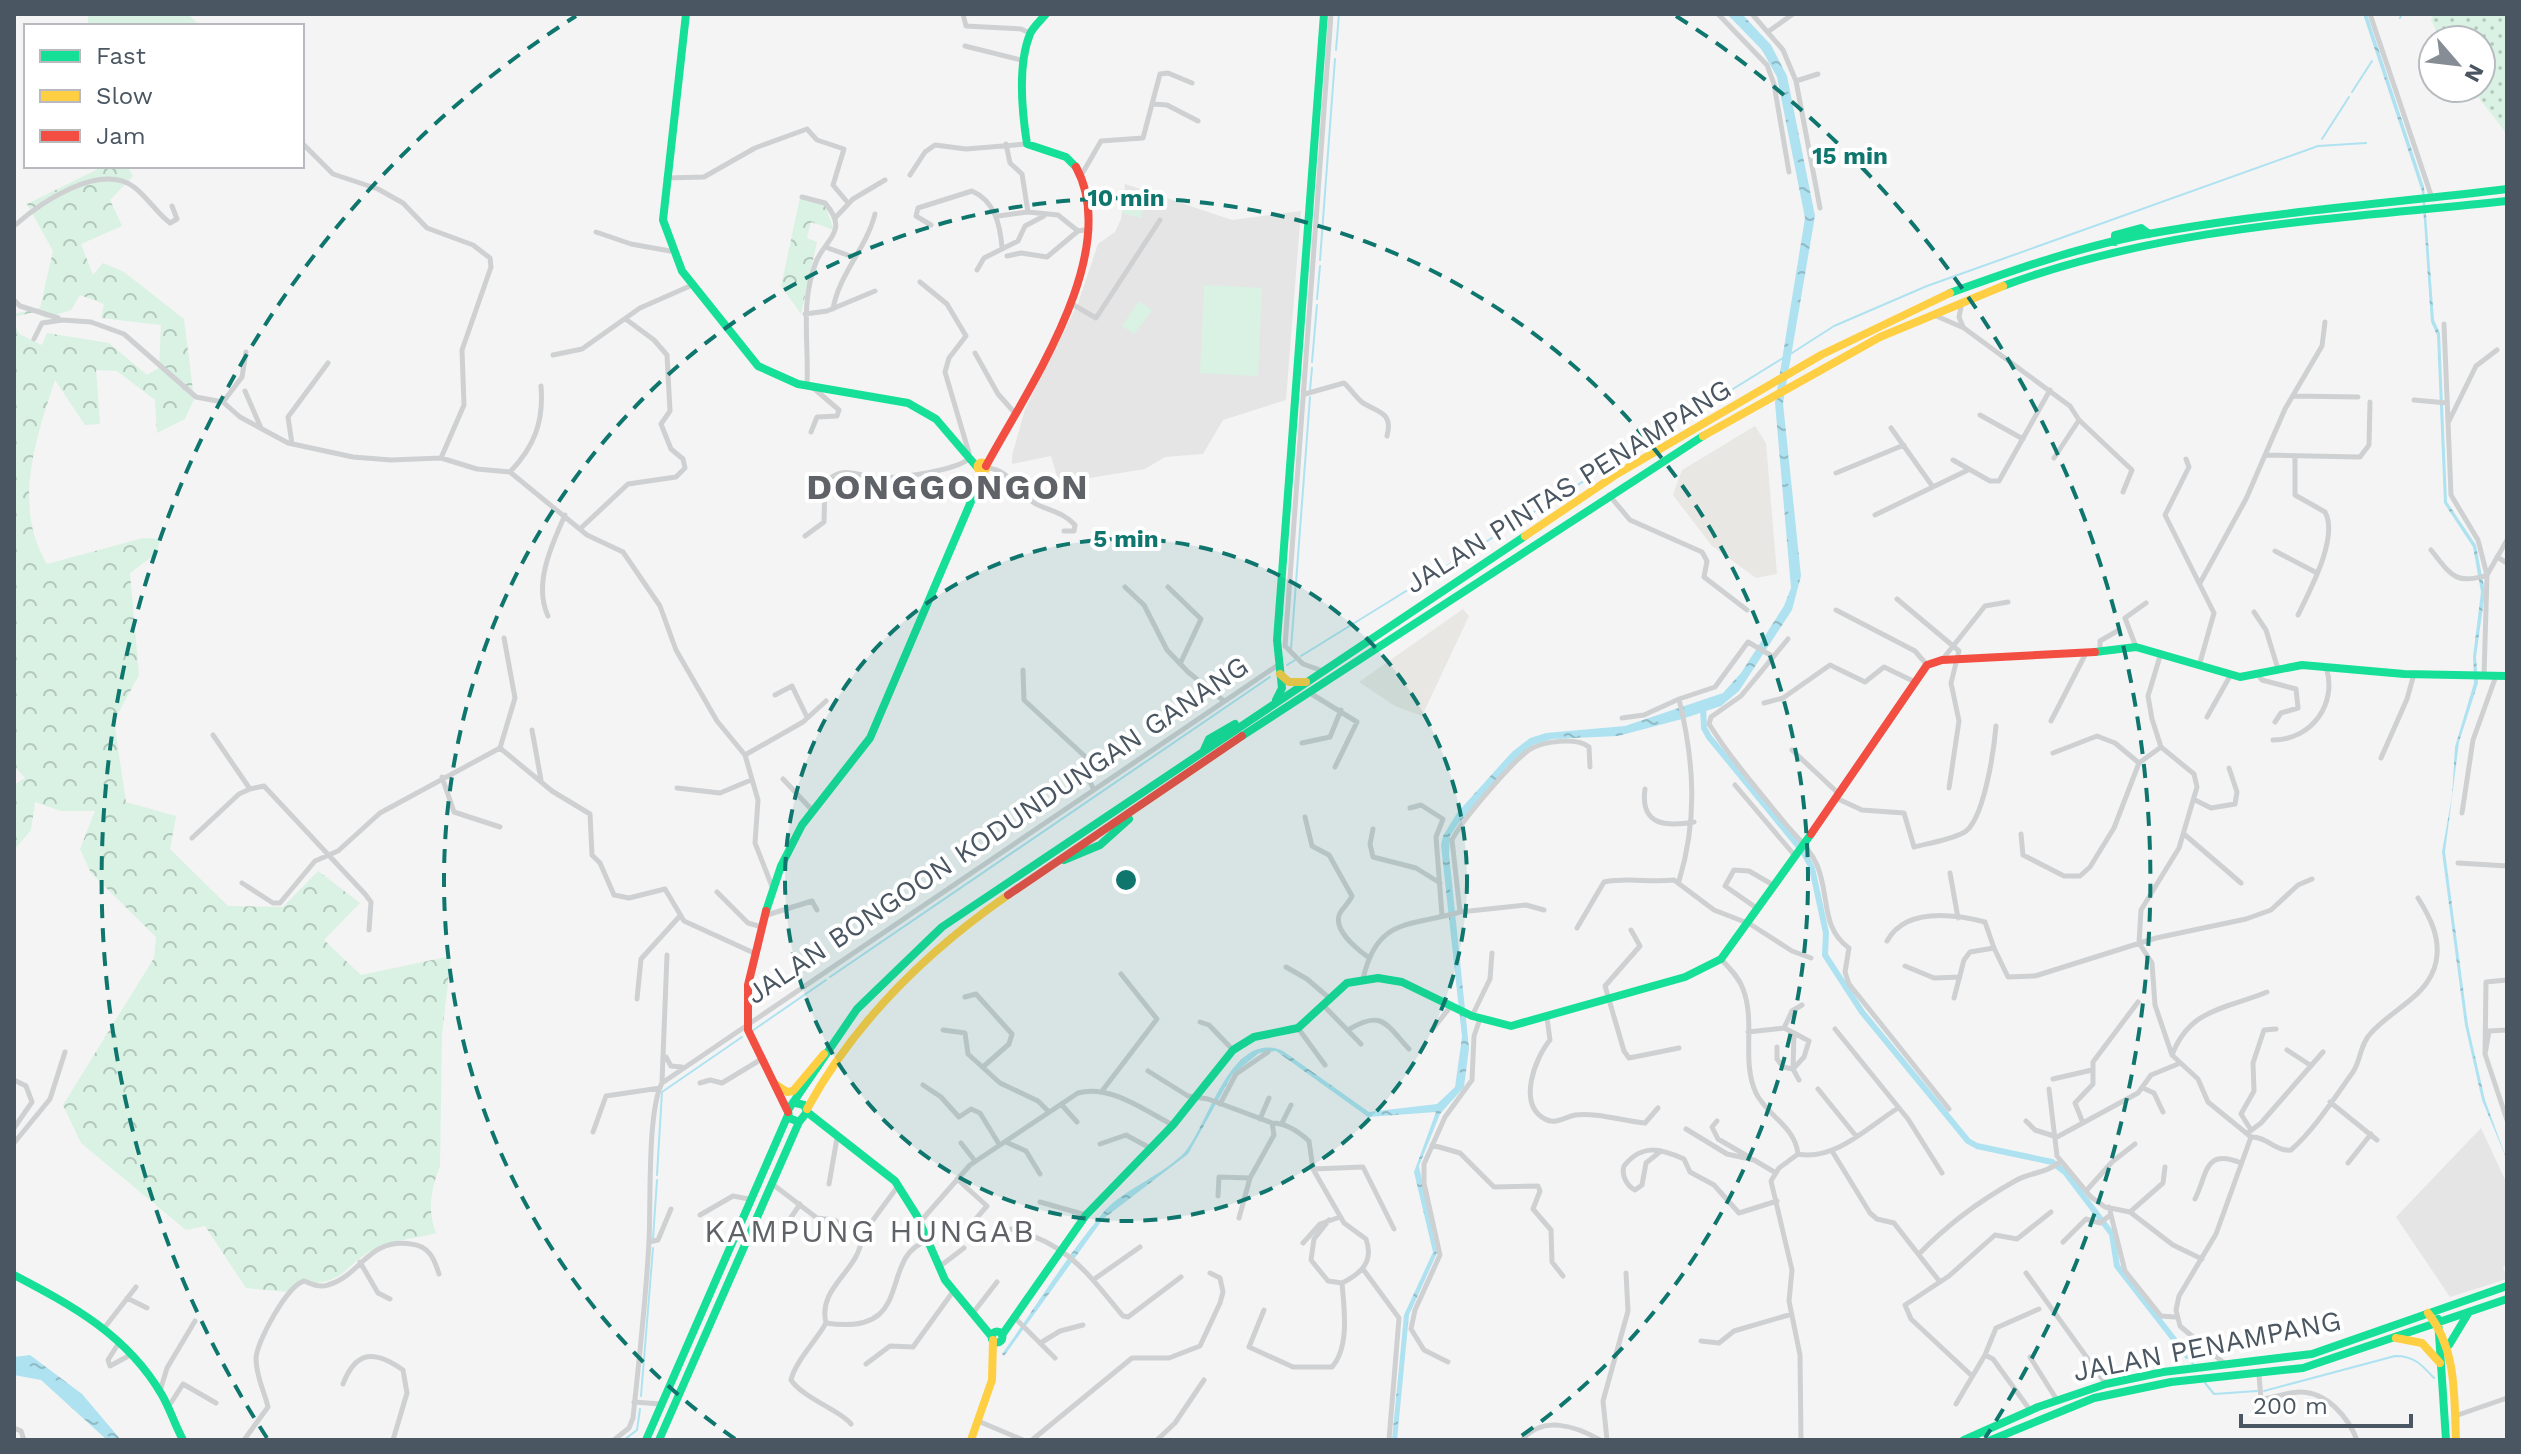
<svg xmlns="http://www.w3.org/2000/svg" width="2521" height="1454" viewBox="0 0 2521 1454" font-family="'Work Sans',sans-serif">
	<defs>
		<pattern id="grass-dots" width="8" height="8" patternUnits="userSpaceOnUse" patternTransform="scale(2)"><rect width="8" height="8" fill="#d9f2e3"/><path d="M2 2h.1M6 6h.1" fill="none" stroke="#b2c7bb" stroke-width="1.8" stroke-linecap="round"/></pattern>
		<pattern id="forest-crowns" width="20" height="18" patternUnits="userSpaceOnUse" patternTransform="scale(2)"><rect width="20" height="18" fill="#d9f2e3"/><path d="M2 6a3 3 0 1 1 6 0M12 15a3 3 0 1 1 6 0" fill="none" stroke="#b2c7bb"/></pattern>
		<pattern id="water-ripples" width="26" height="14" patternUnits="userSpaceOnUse" patternTransform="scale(2)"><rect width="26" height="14" fill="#aee2f0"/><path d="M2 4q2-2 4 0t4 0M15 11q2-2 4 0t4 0" fill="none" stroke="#90bac6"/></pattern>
	</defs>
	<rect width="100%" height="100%" fill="#f4f4f4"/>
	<path fill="#e8e7e3" d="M1755,426L1766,443L1777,574L1756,578L1712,546L1673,495L1682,470Z
		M1463,609L1469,616L1422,716L1395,706L1359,682Z"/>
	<path fill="#e6e5e6" d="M1125,184L1232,220L1301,211L1286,400L1223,420L1203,454L1165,457L1145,469L1059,483L1051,456L1012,464V456L1025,409L1078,303L1098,244L1115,232L1121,219Z
		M2481,1128L2507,1184V1264L2503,1267L2507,1279L2450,1297L2396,1217Z"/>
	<path fill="url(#grass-dots)" d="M2434,14H2507V134L2471,88H2481V40H2440L2431,19Z"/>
	<path fill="url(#forest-crowns)" d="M88,14H188L200,26H88Z
		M104,166H127L133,176L110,200L122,226L81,244L93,275L103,263L124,272L184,319L194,399L185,419L157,433L155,400L117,371L96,370L100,424L85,425L55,380C36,438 12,507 47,564L143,538L160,539L157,553L130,573L139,675L114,721L126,802L176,816L170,849L228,906L283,907L318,871L360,903L324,940L361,975L451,956L442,1035L440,1166C431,1189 427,1210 436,1233C419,1238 398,1239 381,1246C345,1260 348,1287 299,1283L289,1292L246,1288L205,1226L186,1230L81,1143L63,1105L154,958L156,937L91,873L80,849L95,811H61L35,802L31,830L14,850V785L25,778L14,766V323L19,334L42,345L47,333L109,343L147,375L159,368L161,325L101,318L104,304L80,295L71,310L46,318L34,312L14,317V314L40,308L53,251L27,204Z
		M800,198L824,203L834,230L811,222L807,238L817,242L801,314L781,286Z"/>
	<path fill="#d9f2e3" d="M1128,190L1147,195L1141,218L1122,213Z
		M1204,285L1262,288L1258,376L1200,373Z
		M1139,301L1152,310L1134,334L1122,326Z"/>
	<path fill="url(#water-ripples)" d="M1727,14H1742L1771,45L1787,76L1815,216L1783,403L1801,576L1792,610L1739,691L1721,706L1682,719L1618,736L1552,739L1533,745L1458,824L1450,836L1449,854L1469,1048L1464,1087L1440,1114L1419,1166L1437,1253L1409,1315L1397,1440H1392L1404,1315L1433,1252L1414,1172L1436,1112L1368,1117L1276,1051L1259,1053L1232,1075L1188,1154L1103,1219L1004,1356L1002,1354C1035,1308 1066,1257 1102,1214C1120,1191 1162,1176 1185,1152C1208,1126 1231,1028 1283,1051L1369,1112L1437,1104L1455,1087L1462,1037L1441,845L1443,836L1457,813L1512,752L1530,738L1546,733L1625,726L1723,693L1741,673L1784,606L1791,588L1775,403L1805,218L1777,77L1762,50Z
		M2363,14H2367L2424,187L2434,320L2440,333L2447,502L2476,545L2485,592L2476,657L2478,683L2459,742L2445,852L2468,1025L2485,1100L2507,1160L2482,1100L2465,1025L2442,852L2452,796L2455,747L2474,683L2473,657L2481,592L2473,547L2444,503L2437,335L2431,322L2422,192Z
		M30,1355L82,1394L121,1440H107L41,1380L14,1375V1357Z"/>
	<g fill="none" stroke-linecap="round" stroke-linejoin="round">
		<path stroke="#aee2f0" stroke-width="2" d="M2400,18L2402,14
			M1336,50L1339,14
			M2352,92L2372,61
			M2322,139L2349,97
			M1320,260L1335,59
			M1317,299L1320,266
			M1792,353L1834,326L1927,286L2318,146L2366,143
			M1312,362L1317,305
			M1310,390L1312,368
			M1291,649L1310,397
			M1301,656L1783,358
			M1287,665L1295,660
			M830,977L1270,677
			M752,1031L826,980
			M657,1175L662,1092L742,1037
			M653,1239L657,1180
			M2187,1356L2193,1364
			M2205,1383L2214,1394L2257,1391
			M2264,1391L2395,1356C2414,1356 2421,1364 2434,1378
			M641,1396L653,1248
			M624,1440L637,1430L640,1409"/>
		<path stroke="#aee2f0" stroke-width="6" d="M1703,707L1704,728L1709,737L1804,853L1812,868L1826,933L1825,955L1862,1012L1968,1141L1977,1146L2052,1162L2065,1172L2112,1234L2117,1266L2187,1356"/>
		<path stroke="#ced0d2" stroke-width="5" d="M963,14L966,26L1021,29L1030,33
			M1718,14L1767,65L1774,84L1789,172
			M1752,14L1783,50L1796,81L1820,208
			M2370,14L2432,198
			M1769,31L1793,14
			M965,46L1025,61
			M1796,81L1818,74
			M1153,104L1167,105L1198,121
			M302,143L333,174L378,189L403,203L427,228L473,245L490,258L491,267L462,350L464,405L441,458
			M1006,144L1010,163L1022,174L1028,212L1058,215L1078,231L1090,229
			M1082,174L1101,141L1143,138L1160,74L1168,73L1192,83
			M910,175L925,152L935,145L966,149L1026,144
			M666,178L704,177L755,148L807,129L817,140L844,149L833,185L848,203
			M802,197L825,203C850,232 825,239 816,262C800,303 809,342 807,384
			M998,216L1028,212
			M835,218L853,199L885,180
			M931,225L916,216L918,208L972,191C995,201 1000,225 1002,247
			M14,226C40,203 99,162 134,187C147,197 157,213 170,223L177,219L172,206
			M596,232L631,244L670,251
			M828,248L853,257
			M1007,256L1021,253L1047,257L1078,231
			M977,270L984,258L1018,241L1025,226L1044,216
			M920,282L947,304L966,336L949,358L945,372L969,453
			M14,300L20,306L58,318
			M1962,302L1959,317L1963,327
			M1072,304L1096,318L1160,220
			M833,309C839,274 866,249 875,214
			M805,314L827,311L875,291
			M1934,315L1964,328L2070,406L2079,420L2132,470L2123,492
			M2444,324L2451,495L2478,540L2487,575L2484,676
			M34,339L42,323L63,320L91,322L124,334L196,397L223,402L240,417L288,443L353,457L391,460L441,458L477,469L510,472L587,535L623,552L660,606L676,650L717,721L745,755L758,800L755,843L773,889
			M975,353L998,394L1014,412
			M553,355L582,349L640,308L690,286
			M811,386L839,410L837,416L817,417L811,432
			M245,391L261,428
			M1305,394L1344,383C1351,389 1356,398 1363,403C1380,413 1393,413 1387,436
			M2293,396L2358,397
			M2414,400L2447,403
			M223,402L242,377L246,352
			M1980,415L2023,439
			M2449,421L2476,366L2497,350
			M1891,428L1933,487
			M292,444L288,417L328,363
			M2265,455L2360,457L2369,445L2370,402
			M2295,457V495L2325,512C2339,537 2310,590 2298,615
			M2054,458L2079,420
			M2186,459L2189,467L2165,515L2214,613L2199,666
			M1953,460L1990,481H1999L2050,390
			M986,468C1010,468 1018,494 1036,504C1050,511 1063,512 1075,525L1074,531H1064
			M510,472C534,447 544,422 541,386
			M1836,473L1904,445
			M1609,495L1630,520L1702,552L1707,561L1704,577L1747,610
			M1875,515L1968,470
			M581,528L628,484L676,477L685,468L683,459L671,449L661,424L670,411L667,355L654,340L627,320
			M805,536L824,522L825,483C845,462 860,479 883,478C904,477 953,471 969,459
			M2431,550C2450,573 2454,586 2487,575L2507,540
			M2275,551L2317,573
			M2497,557L2507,563
			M2200,583L2246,499L2285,409L2322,346L2325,322
			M1125,587L1144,605L1167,650L1188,672L1224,701
			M1168,587L1201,619L1180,664
			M1897,599L1959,651L1951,683L1959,721L1949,788
			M1836,610L1915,651L1927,665
			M2254,612L2266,630L2278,669
			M548,616C533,584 552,544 565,515
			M1788,639L1741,696L1711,717L1709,724C1731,759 1758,790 1784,822C1796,837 1809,847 1817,865C1830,895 1820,927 1849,948L1845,972L1849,984L1949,1109
			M2136,647L2125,618L2146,603
			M2100,652V641L2119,630
			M2161,653L2148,696L2152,719L2161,747L2194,774L2197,787L2179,848L2141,910L2139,943L2152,963L2155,1005L2172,1055L2198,1079L2208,1102L2251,1137L2216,1234L2179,1296L2176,1310L2180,1326L2225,1364
			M1942,660L1985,606L2008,602
			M1023,670L1024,700L1090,761L1089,780L1094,790
			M1323,671L1303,664L1285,646L1331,14
			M2258,675L2262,680L2296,689L2298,708L2281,713L2275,722
			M1310,693L1357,722L1335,767
			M775,695L792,686L807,717
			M1764,703L1783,698L1830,665L1865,682L1884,667L1913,681
			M2207,717L2230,676
			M1622,718L1644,715L1679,699
			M2051,721L2085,655
			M532,730L541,780
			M213,735L250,789L264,786L365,894L371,902L369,930
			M2273,740C2312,740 2338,703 2326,667
			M1302,743L1330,737L1341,710
			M500,748L552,791L590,814L592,855L600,863L614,895L629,898L665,889L684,921L754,953
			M500,748L515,698L504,638
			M1792,750L1838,793
			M2053,753L2097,736L2115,743L2139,763
			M745,755L803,722L826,701
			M2381,758L2407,699L2414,674
			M442,777L454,812L500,827
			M783,779L812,810
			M1735,785L1796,857
			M677,788L720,793L751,780
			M1645,789C1640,825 1665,827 1694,822
			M1836,798L1862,810L1904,813L1914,847C1930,843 1949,840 1963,833C1984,823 1994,749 1996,726
			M2195,800L2211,808L2235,804L2237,792L2229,768
			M1410,808L1421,805L1443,819L1436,837L1442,916
			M2462,813L2473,740L2496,676
			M1305,817L1312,846L1329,855L1352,896C1349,903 1344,906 1340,913C1332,929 1357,949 1368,957
			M1373,829L1370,844L1373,857L1416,868L1440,883
			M2021,834L2023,855L2064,876H2080L2090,867L2114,828L2139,763L2161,747
			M2184,834L2241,883
			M192,838L239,794L250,789
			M2458,863L2507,866
			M1950,873L1958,918
			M1679,881C1698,819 1694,761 1679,699L1715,687L1748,642L1772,656
			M242,883L273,903H280L315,861L338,851L380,813L500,748
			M717,892L748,923L762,927
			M1758,909L1725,886L1734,870L1749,871L1775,886
			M1460,912L1526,905L1544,910
			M767,915L812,901L817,910
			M1577,928L1604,882C1629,877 1649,883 1674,880L1714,910L1750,924L1792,951L1811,958
			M1631,930L1640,946L1605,986L1624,1051L1629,1058L1679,1048
			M1887,941C1906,907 1953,914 1985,922L1994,948
			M1721,959C1729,968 1739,977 1743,989C1756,1022 1741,1061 1756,1093C1767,1116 1795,1126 1798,1154
			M1905,966L1934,978L1960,977
			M1286,967L1307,979L1328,997
			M1363,979C1377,917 1409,927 1460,912L1452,840C1461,821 1512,762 1529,750C1543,741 1576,737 1589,747L1590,767
			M2507,980L2486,982L2485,1054L2489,1031L2507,1030
			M965,997L976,994L1012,1034L1009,1044L984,1066
			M1954,998L1964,960L1970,952L1994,948L2008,977L2035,976L2156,938L2246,919L2271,910L2298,885L2312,879
			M637,999L641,959L679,917
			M1323,1005L1361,1044
			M1472,1016L1490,979L1492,953
			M1547,1018L1550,1040C1535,1058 1517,1104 1545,1119C1555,1125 1565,1117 1575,1115C1596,1112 1623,1121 1645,1123L1658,1108
			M1200,1022L1209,1025L1233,1050
			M1298,1028L1325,1065
			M1784,1028L1792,1011L1802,1005
			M1835,1029L1908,1119L1942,1173
			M943,1030L965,1033L968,1054L1000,1083L1038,1101L1049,1112
			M1348,1030C1382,1009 1386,1024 1409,1049
			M1432,1030L1451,1006
			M1748,1032L1784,1028L1794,1033L1793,1069L1799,1080
			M1777,1047V1059L1783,1067L1793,1069L1804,1057L1809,1041L1794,1033
			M2287,1050L2310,1065
			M2485,1054L2507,1120
			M2172,1055C2190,1008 2226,1009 2267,992
			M666,1057L671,1066L682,1067
			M1148,1071L1188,1096L1208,1099L1272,1123C1286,1123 1298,1131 1309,1141L1313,1169L1344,1223L1366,1239C1374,1261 1362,1273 1342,1283C1344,1307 1350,1347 1332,1367H1293L1249,1347L1264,1310
			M2053,1079L2092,1070
			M14,1080L26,1086L32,1102L14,1128
			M662,1082L667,955
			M700,1083L710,1080L722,1083L760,1060
			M923,1085L941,1097L959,1117L971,1109L980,1113L999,1144
			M2143,1088L2154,1093L2163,1112
			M1818,1089L1856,1136
			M2049,1089L2057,1156L2091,1197L2105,1207L2130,1212L2173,1245L2202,1259
			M1102,1091L1157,1019L1121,974
			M2330,1102L2377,1140
			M1061,1104L1077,1122
			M1220,1104L1236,1074L1268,1052
			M1260,1119L1269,1098
			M1717,1121L1712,1127L1718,1139L1749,1157
			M2026,1121L2035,1130L2057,1137L2138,1093L2151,1075L2178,1064
			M1282,1123L1291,1105
			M2083,1123L2075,1103L2093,1084V1062L2138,1002
			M1686,1129L1727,1154L1754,1160L1776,1173
			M2251,1130L2241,1114L2254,1091L2253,1063L2264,1030L2276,1029
			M593,1132L606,1096L660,1088
			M2249,1132L2261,1123L2323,1052
			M2251,1137C2266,1136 2276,1152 2291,1150C2314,1130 2335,1097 2353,1072C2361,1060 2360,1044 2371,1033C2392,1009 2429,996 2436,962C2441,938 2430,917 2418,898
			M1006,1142L1026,1151L1040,1174
			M14,1143L50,1099L65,1052
			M961,1143L975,1161
			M1100,1144L1126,1135L1150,1148
			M1432,1145L1460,1153L1494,1187L1538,1186L1540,1191L1533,1209L1551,1230L1552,1262L1563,1276
			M1661,1151L1646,1163L1642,1185L1635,1190C1627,1186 1621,1175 1624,1166C1642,1143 1661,1149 1684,1159L1690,1172L1714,1185L1739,1213L1777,1201
			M1832,1151L1870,1213L1877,1219L1894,1223L1940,1282
			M1798,1154L1779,1168L1771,1181L1792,1270L1789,1301L1800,1355L1801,1440
			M1798,1154C1835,1161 1868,1127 1898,1108
			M2348,1163L2371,1134
			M1313,1169L1363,1167L1394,1229
			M957,1179L987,1206L974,1221
			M771,1183L817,1218L834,1220L862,1235C861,1271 817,1286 826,1323
			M829,1184L837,1138
			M2086,1191L2112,1162L2135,1144
			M1218,1196L1219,1177L1250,1178
			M2195,1199C2208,1173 2204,1148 2241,1163
			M1040,1202L1086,1215
			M2109,1207L2125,1271L2161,1316L2175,1317
			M2130,1212L2163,1183L2165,1167
			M700,1215L733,1196L749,1199
			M1239,1218L1250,1178L1274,1135L1272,1123
			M1329,1220L1314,1239L1311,1260L1328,1281L1342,1283
			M920,1222L970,1165L1078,1093C1110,1084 1145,1111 1173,1125
			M786,1225L800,1204
			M1011,1229C1068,1243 1088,1274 1123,1316L1128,1317L1181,1277
			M862,1235L898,1186
			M649,1242L658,1240L671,1209
			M2063,1242L2086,1219L2100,1223L2109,1216
			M1303,1243L1320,1224L1340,1217
			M1919,1254C1946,1226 1981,1200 2015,1181C2030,1172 2046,1174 2061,1161
			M360,1262L378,1293L390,1299
			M939,1267L964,1248
			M1363,1269L1399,1318L1389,1440
			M2026,1273L2106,1384
			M1093,1280L1140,1247
			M127,1298L147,1308
			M973,1313L997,1282
			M1014,1317L1055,1358
			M826,1323C918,1337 877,1257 927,1241
			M826,1323C816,1341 795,1362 791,1380C803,1398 843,1412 851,1424
			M105,1327L136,1287
			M120,1341L108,1360L110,1366L132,1354
			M1701,1341L1719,1343L1734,1331L1792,1314
			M1042,1342L1060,1331L1083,1325
			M1985,1355L1993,1359L2030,1410
			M2030,1357L2057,1400
			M1448,1362L1424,1350L1411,1329L1415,1310L1440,1255L1424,1183V1164L1445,1117L1472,1080L1474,1036L1480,1019
			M866,1364L890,1346L913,1347L952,1293
			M1971,1375L1911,1319L1905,1305L1949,1276L1995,1235L2017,1239L2051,1212
			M2259,1375L2261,1399C2274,1398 2287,1392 2300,1392C2327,1392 2348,1417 2357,1440
			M343,1384C356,1350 375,1350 403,1370L407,1393L393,1440
			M160,1391L167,1368L195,1321
			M634,1402L661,1404
			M1956,1404L1985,1355L1996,1328L2039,1309
			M169,1406L183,1384L216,1403
			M2455,1416L2507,1398
			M978,1421L1023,1440
			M14,1428L21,1431L24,1440
			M244,1440L268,1407C264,1390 256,1377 256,1358C257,1341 287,1286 304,1281C312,1284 319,1288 328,1285C362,1275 367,1238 411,1244C429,1246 434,1258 439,1274
			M614,1440L629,1428L633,1418C639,1360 646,1300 649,1241C651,1206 647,1111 662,1083L1278,665
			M1032,1440L1132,1358H1169L1200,1346L1220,1303L1223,1292L1220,1278L1210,1273
			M1157,1440L1175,1423L1204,1380
			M1522,1440C1543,1415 1576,1426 1600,1440
			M1607,1440L1603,1401L1628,1311L1626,1273"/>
		<path stroke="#16e098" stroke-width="8" d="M686,14L663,220L682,271L758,366L798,384L908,403L936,419L977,467
			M1046,14C1041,20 1033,27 1030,34C1017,66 1022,112 1027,144L1066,157L1076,167
			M2115,242V235L2141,228L2149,234
			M2003,286C2163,226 2339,219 2507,201
			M1950,293C2011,271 2073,249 2137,236C2259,213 2384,204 2507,189
			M2095,652L2136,647L2240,677L2302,665L2404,674L2507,676
			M1276,700L1282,688L1277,640L1324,14
			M1242,736L1703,436
			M1204,750L1209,739L1235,724
			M1064,860L1100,845L1129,819
			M766,911L781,866L802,825L870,738L984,471
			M796,1103L804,1105L807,1112L799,1122L789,1118L788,1110L857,1009L942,927L1525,536
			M807,1112L895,1181L917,1216L945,1280L992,1337
			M14,1275C73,1306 127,1335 162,1395C170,1409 175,1425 183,1440
			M2438,1319L2446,1440
			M991.5 1337a5.5 5.5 0 1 1 11 0a5.5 5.5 0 1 1-11 0Z
			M1002,1335L1086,1215L1173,1125L1233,1050L1254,1037L1298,1028L1347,983L1378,978L1402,982L1472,1016L1511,1026L1685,977L1721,959L1811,834
			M2449,1345L2469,1312
			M646,1440L788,1115
			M659,1440L799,1122
			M1964,1440L2038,1407L2106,1384L2163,1372L2312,1354L2507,1286
			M1991,1440L2094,1398L2171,1382L2303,1368L2507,1299"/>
		<path stroke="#ffcf43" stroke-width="8" d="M1703,436L1880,337L2003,286
			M977.5 467a4.5 4.5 0 1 1 9 0a4.5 4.5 0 1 1-9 0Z
			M1525,536L1617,474L1821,355L1950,293
			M1280,674L1289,682H1306
			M775,1084L787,1092L793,1091L824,1054
			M807,1109C855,1021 926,952 1008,895
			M2428,1313C2457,1350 2454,1395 2456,1440
			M2396,1338L2422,1343L2440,1363
			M971,1440L992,1380L993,1340"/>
		<path stroke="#f24e42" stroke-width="8" d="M986,466C1027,390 1123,253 1076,167
			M1811,834L1927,665L1942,660L2095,652
			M1008,895L1242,736
			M766,911L748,985V1030L788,1112"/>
	</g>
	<circle cx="1126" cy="880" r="341" fill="#0f766e" fill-opacity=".12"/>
	<g fill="none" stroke="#0f766e" stroke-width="4" stroke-dasharray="14 10">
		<circle cx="1126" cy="880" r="341"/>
		<path d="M735 1439A682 682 0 1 1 1517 1439"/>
		<path d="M267 1438A1024 1024 0 0 1 576 16M1676 16A1024 1024 0 0 1 1985 1438"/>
	</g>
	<g text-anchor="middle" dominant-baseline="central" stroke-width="8" stroke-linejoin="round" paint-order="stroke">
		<g font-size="28" fill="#4a5661" stroke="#fff">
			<text transform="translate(1568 486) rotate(-32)">JALAN PINTAS PENAMPANG</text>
			<text transform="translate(997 830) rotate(-34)">JALAN BONGOON KODUNDUNGAN GANANG</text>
			<text transform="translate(2207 1346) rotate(-11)">JALAN PENAMPANG</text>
		</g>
		<g font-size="32" letter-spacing="2" fill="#5f6368" stroke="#fff">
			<text x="870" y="1231">KAMPUNG HUNGAB</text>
		</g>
		<g font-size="36" font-weight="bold" letter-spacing="2" fill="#5f6368" stroke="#fff">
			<text x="948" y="487">DONGGONGON</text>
		</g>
	</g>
	<circle cx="1126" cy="880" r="12" fill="#0f766e" stroke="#fff" stroke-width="4"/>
	<g font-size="24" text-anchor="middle" font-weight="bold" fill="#0f766e" stroke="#fff" stroke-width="8" stroke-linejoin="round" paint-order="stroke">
		<text x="1850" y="164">15 min</text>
		<text x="1126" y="206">10 min</text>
		<text x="1126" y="547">5 min</text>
	</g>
	<rect width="2521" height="1454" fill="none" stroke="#4a5661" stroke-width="32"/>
	<rect x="24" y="24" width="280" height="144" fill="#ffffff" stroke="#b7bbc0" stroke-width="2"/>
	<rect x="40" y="50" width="40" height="12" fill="#16e098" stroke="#b7bbc0" stroke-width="2"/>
	<text x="96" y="64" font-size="24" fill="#4a5661">Fast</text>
	<rect x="40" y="90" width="40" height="12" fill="#ffcf43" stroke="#b7bbc0" stroke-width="2"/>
	<text x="96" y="104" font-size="24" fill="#4a5661">Slow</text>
	<rect x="40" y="130" width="40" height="12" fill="#f24e42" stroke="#b7bbc0" stroke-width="2"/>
	<text x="96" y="144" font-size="24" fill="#4a5661">Jam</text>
	<g transform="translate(2457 64) rotate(118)"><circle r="38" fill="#ffffff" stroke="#b7bbc0" stroke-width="2"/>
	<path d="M0-6L14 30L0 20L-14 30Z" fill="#868d94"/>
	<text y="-12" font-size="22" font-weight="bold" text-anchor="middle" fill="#4a5661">N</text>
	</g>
	<path d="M2241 1414v12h170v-12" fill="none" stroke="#4a5661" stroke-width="4"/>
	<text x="2253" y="1414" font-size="24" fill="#4a5661" stroke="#ffffff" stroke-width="6" paint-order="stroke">200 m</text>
</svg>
